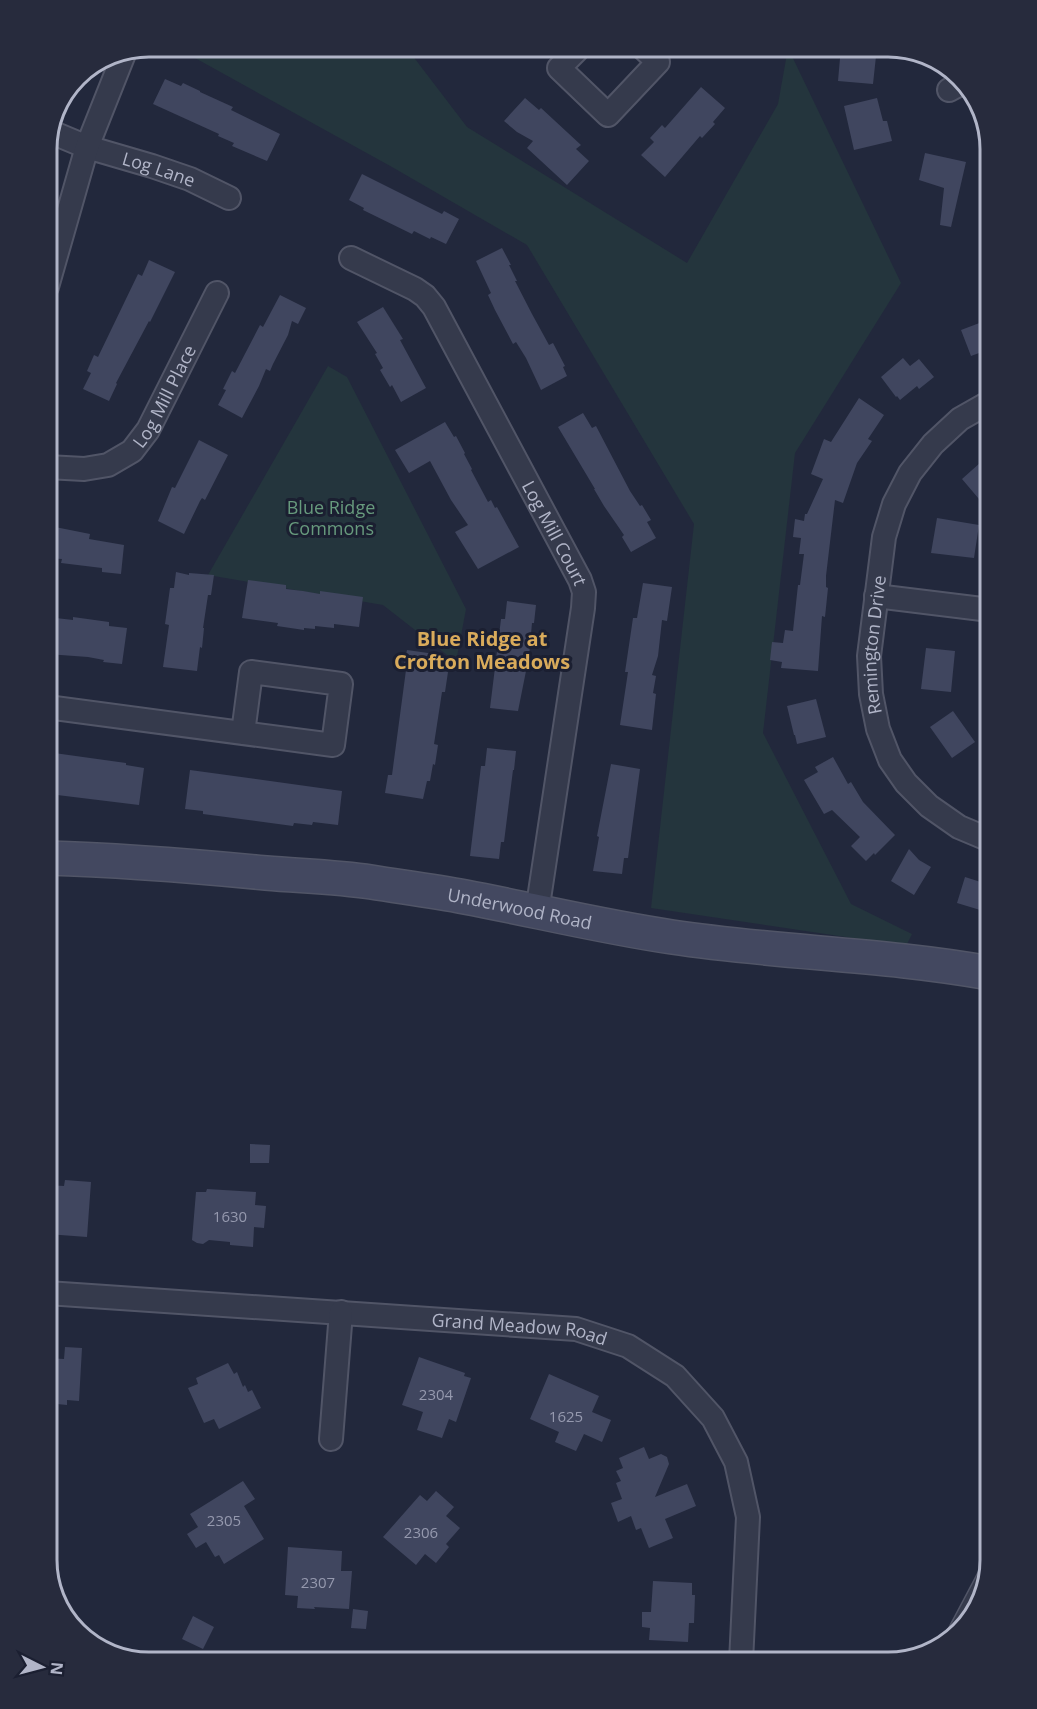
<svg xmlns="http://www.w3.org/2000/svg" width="1037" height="1709" viewBox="0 0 1037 1709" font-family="'Open Sans',sans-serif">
	<rect width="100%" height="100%" fill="#22283c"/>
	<path fill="#24353d" d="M788,48L901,283L795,453L763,733L851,904L912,934L906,946L651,908L694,524L527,245L392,167L186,53L409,51L467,127L687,263L778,104Z
		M328,366L347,377L466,609L456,662L383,605L208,575Z"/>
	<path fill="#40465f" d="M841,47H877L873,84L838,81Z
		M165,79L181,86L183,83L200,91V92L233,107L231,110L280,134L267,161L232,146L234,143L218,136L219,134L153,104Z
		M701,87L725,108L713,122L715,124L702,138L700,136L665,177L641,155L654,142L650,138L662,125L665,128Z
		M525,98L539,110L541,108L581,145L576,149L589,161L567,185L527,148L533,141L517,132L504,121Z
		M877,98L883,121H887L892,141L854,150L844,106Z
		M925,153L966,162L951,227L940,225L944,188L919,180Z
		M362,174L442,214L444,211L459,219L446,244L431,237L430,239L414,231L412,234L363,210L364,208L349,200Z
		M502,248L511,265H509L517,281H515L532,314L549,345L553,343L565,366L563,367L567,376L541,390L526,358L516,342L513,344L495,310L488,295L491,293L476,261Z
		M149,260L175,272L150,322L149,321L116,383L117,384L109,401L83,389L91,373L87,371L94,355L98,357L138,274L142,276Z
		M280,295L306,308L298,324L292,321L288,335L273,364L270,371L266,369L259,386L242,418L218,405L226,390L223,389L232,371L235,373L260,325L263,327Z
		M383,307L403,339L400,340L426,388L401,402L392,385L390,387L380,370L383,368L375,354L377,353L357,322Z
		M990,319V349L971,356L961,330Z
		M903,358L910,366L919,359L934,377L919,389L917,386L900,400L897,396L896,397L881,377Z
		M859,398L884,415L868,439L872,441L857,463L843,503L835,500L826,576V587L828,588L825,617L822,616L818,671L781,668L782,662L770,660L772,642L783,643L785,630L793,631L798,585H800L804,554H799L801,538L793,537L795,519L804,521L805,514H807L823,479L811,474L824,439L831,442Z
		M583,413L592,428L596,426L630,491L640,506L642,505L651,520L647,522L656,538L631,552L622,537L624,535L604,506L594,489H595L558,427Z
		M445,422L454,437L456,436L465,453L464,454L472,469L471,470L488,502L491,500L495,508L497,507L519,547L478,569L455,532L468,525L451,500L430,461L409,473L395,450Z
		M199,440L228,455L205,500L202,498L200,501L184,534L158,521L172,487L175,488Z
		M990,454V512L962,479Z
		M937,518L979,525L974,558L931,553Z
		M50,526L90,534L89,539L124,545L121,574L102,572V568L61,563L62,559L47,558V527Z
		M176,572L189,575V573L214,575L211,595H208L203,628H204L202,648L200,647L197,671L163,667L169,625L165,624L170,588H174Z
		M248,580L286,585V589L303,591L320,594V591L363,597L359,627L334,624V628L315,626V629L304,628V630L277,626L278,623L242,618Z
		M643,583L672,587L667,621L662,620L658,656L652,675L656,676L653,693L656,694L652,730L620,725L628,672H625L633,618H637Z
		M507,601L536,605L534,623H532L529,656L518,711L490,708L501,619H505Z
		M47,617L73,620V617L109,622V626L127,628L122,664L103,662L104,660L88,657L47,654Z
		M926,648L955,651L951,692L921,689Z
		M407,650L435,654L432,670L448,672L445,692H442L434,744L438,745L435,765L433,764L430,781H427L423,799L385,793L388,775H392L406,670L403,669Z
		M816,699L826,737L797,744L795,735H794L787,706Z
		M953,711L975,742L952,758L930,727Z
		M487,748L516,751L514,770H513L504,842H501L499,859L470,856L481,766H485Z
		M47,752L126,763V765L144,768L139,805L49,794V790H47Z
		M833,757L848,784L851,782L863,802L895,835L875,855L874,853L866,861L851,846L860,837L832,810L824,814L804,780L818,772L815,767Z
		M611,764L640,769L628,858H624L622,874L593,871L599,837L597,836Z
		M190,770L342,791L338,825L313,822L312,825L294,823L293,826L203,814V811L185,809Z
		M909,849L919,860L931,867L914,895L891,881Z
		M965,877L990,885V913L957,903Z
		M250,1144L270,1145L269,1163H250Z
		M65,1180L91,1182L87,1237L47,1234V1185L64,1186Z
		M207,1189L256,1192L255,1205L266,1206L264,1228L254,1227L253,1247L230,1245V1242L209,1240L203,1244L197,1243L192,1240L196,1192H206Z
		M65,1347L82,1348L79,1401L67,1400V1405L47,1403V1358L64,1359Z
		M419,1357L465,1373L464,1376L471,1378L456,1422L449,1419L442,1438L417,1430L423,1412L402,1405Z
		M228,1363L234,1374L237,1372L243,1387L245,1385L248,1392L252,1390L261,1408L219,1429L214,1419L204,1423L188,1388L198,1384L196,1378Z
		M549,1374L599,1396L592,1412L611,1420L602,1442L584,1434L576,1451L555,1442L559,1432L530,1419Z
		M644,1447L649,1459L661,1454L667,1457L669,1464L655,1497L687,1484L696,1506L665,1519L673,1538L649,1548L641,1528L636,1530L631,1516L618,1522L611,1503L622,1499L616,1483L621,1481L616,1471L623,1468L619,1458Z
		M243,1481L255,1499L244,1506L264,1539L224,1564L219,1555L215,1557L206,1542L196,1548L187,1534L198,1527L190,1514Z
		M436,1491L454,1507L446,1516L460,1528L446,1544L449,1547L436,1563L425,1554L416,1565L383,1537L420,1495L427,1501Z
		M288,1547L342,1551L341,1571H352L349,1609L314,1607L315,1609L297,1608L298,1596L285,1595Z
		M653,1581L692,1583V1595H695L694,1623H689L688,1642L649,1640L650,1628L642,1627V1612H651Z
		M353,1609L368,1611L366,1629L351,1628Z
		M193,1616L214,1627L203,1649L182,1639Z"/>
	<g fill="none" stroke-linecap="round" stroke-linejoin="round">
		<g stroke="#515567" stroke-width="15">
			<path id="lane" d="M952,1636L988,1568"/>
		</g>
		<g stroke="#515567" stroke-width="26">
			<g id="street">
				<path d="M577,50L559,68L608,115L658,62L644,49"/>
				<path d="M949,90L962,83"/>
				<path id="s1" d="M51,132L87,147L152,166L190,179L229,198"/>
				<path id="s2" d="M351,258L415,289L425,296L434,307L580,580L584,592L583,608L537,912"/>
				<path d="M47,287L87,147L124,54"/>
				<path id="s3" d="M47,467L84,469L108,465L132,451L148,430L217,293"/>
				<path d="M876,596L990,610"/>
				<path d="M47,707L333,745L341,684L251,672L243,733"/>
				<path id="s4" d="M990,840L959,827L929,806L906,783L890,760L878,729L871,694L869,656L884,537L894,504L910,473L933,444L960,419L990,402"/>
				<path id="s5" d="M47,1293L576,1329L628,1346L675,1376L713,1418L736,1462L748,1517L741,1662"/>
				<path d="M331,1439L341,1312"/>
			</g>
		</g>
		<g stroke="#515567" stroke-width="36">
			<g id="secondary">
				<path id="s6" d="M47,858C120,860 193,866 266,873C301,876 337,877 371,882C402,887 434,891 465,897C534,910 603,927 672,937C778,953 885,954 990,973"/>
			</g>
		</g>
		<use href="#lane" stroke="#353a4c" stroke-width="12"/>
		<use href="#street" stroke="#353a4c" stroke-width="22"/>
		<use href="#secondary" stroke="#434860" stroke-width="33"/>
	</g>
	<g text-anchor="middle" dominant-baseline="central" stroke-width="6" stroke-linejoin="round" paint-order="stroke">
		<g font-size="15" fill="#9599ae">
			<text x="230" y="1216">1630</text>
			<text x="436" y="1394">2304</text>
			<text x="566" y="1416">1625</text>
			<text x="224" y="1520">2305</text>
			<text x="421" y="1532">2306</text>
			<text x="318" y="1582">2307</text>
		</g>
		<g font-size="18" fill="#b1b5c8" stroke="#1b1f31">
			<text stroke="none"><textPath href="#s1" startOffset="114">Log Lane</textPath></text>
			<text stroke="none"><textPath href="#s3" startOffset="153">Log Mill Place</textPath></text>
			<text stroke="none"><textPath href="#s2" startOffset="354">Log Mill Court</textPath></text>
			<text stroke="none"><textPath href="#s4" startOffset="249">Remington Drive</textPath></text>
			<text stroke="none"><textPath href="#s6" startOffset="476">Underwood Road</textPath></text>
			<text stroke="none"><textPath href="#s5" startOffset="474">Grand Meadow Road</textPath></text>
		</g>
		<g font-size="18" fill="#679a7d" stroke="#1b1f31">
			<text x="331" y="507">Blue Ridge<tspan x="331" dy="21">Commons</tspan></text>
		</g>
		<g font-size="20" font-weight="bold" fill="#d9ab5b" stroke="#1b1f31">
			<text x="482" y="638">Blue Ridge at<tspan x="482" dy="23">Crofton Meadows</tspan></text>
		</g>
	</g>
	<path d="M0 0H1037V1709H0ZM149 57H888A92 92 0 0 1 980 149V1560A92 92 0 0 1 888 1652H149A92 92 0 0 1 57 1560V149A92 92 0 0 1 149 57Z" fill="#272b3d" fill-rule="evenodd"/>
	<path fill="none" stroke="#b1b5c8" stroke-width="3" d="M149 57H888A92 92 0 0 1 980 149V1560A92 92 0 0 1 888 1652H149A92 92 0 0 1 57 1560V149A92 92 0 0 1 149 57Z"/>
	<g transform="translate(42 1667) rotate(96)" stroke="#1b1f31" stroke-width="4.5" paint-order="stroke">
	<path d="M0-4.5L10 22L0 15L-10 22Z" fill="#b1b5c8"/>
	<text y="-9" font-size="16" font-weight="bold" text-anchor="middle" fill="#b1b5c8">N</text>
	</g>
</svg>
